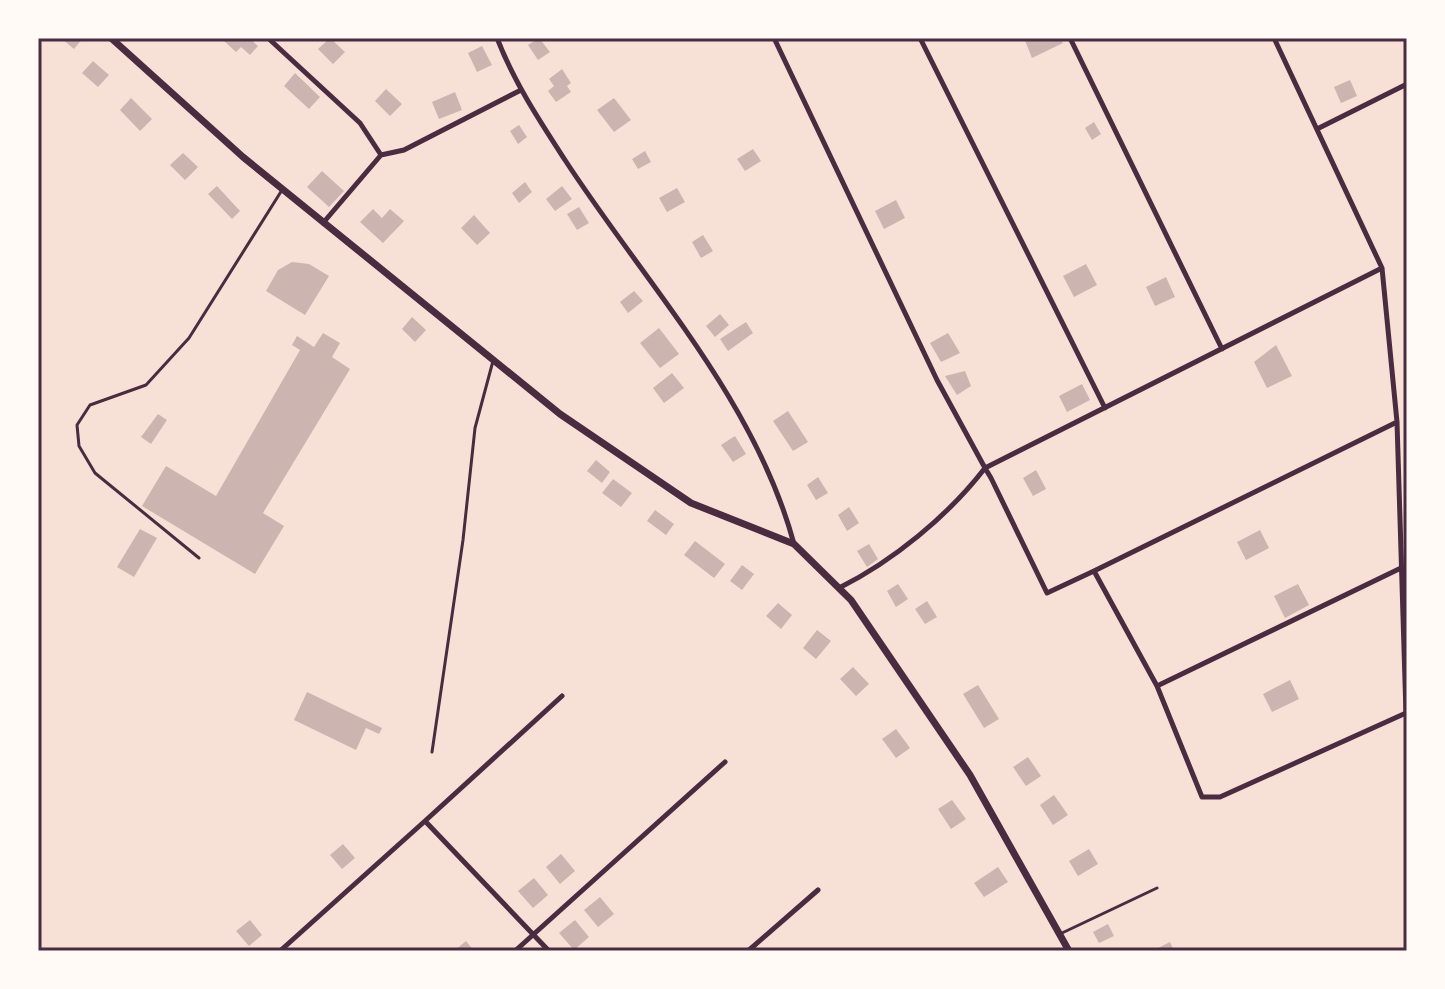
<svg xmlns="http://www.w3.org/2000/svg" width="1445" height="989" viewBox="0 0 1445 989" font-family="'Golos Text',sans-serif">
	<rect width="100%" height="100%" fill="#f7e1d7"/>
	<path fill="#ccb4b1" d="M61,38H83L74,49Z
		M225,38H249L258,46L250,55L241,47L236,52L223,40Z
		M330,38L345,52L333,64L318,49Z
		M539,38L550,52L538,60L528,45Z
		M1024,38H1060L1063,43L1032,58Z
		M482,46L492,65L477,72L468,53Z
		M93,61L109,75L98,87L82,73Z
		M562,69L571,83L567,86L571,92L556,102L548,91L554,86L549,79Z
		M295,73L320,97L309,109L284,86Z
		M1350,80L1357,96L1341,103L1334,87Z
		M386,89L402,104L390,116L375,101Z
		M455,92L462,110L439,119L432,102Z
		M131,98L152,119L140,131L120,110Z
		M614,98L631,120L614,132L597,110Z
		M1094,122L1101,134L1092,140L1085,128Z
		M519,125L527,137L518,144L510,131Z
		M753,149L761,161L745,171L737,159Z
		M645,151L651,162L638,169L632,159Z
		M183,153L198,167L185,180L170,165Z
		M322,171L344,191L329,207L307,187Z
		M525,182L532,192L519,203L512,193Z
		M217,186L240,211L232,219L208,194Z
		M562,186L572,199L555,211L546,199Z
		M677,188L685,202L667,212L659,198Z
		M896,200L905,218L884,229L875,211Z
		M579,207L589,223L577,230L567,214Z
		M373,209L382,218L390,209L404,221L383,243L360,222Z
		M474,215L490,233L477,245L461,228Z
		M703,235L713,251L701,258L692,242Z
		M292,262L309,264L329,276L305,315L266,291L278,270Z
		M1086,264L1097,285L1074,297L1063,276Z
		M1166,277L1175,297L1155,306L1146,287Z
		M634,291L643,301L628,313L620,302Z
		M720,314L729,325L715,337L706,326Z
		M412,317L426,330L415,342L402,329Z
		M746,322L753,333L728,351L720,339Z
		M659,328L679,354L660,368L640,343Z
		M323,333L340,343L332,357L350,369L263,513L284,526L255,574L142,506L166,466L216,496L300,350L292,345L297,336L314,347Z
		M948,333L960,353L941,362L930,343Z
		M1276,345L1292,376L1267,388L1254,362Z
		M965,371L971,386L957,395L945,376Z
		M672,373L684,388L664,403L653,388Z
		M1082,384L1090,400L1067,412L1059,396Z
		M788,411L808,442L793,451L773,421Z
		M158,414L167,420L151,444L141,437Z
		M735,436L746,454L733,462L721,445Z
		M596,460L610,472L602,483L587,471Z
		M1036,470L1046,489L1033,496L1023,478Z
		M818,477L828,493L816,500L807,485Z
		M613,479L632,493L621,507L602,493Z
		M849,507L859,523L847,531L838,515Z
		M655,510L674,524L666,535L647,521Z
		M140,529L157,538L134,577L117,567Z
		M1260,530L1269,548L1246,560L1237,542Z
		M695,541L725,564L714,578L684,555Z
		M869,544L878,559L867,567L857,551Z
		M742,565L754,574L742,590L730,581Z
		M898,584L908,599L896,607L887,591Z
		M1298,584L1309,605L1285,618L1274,596Z
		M927,601L937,617L925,624L915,609Z
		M778,603L792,615L781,629L766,616Z
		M817,630L831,641L816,659L803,648Z
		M853,667L869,684L856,696L840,679Z
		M1290,680L1299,699L1272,712L1263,694Z
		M978,685L999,719L984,728L963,694Z
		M307,692L382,728L379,734L366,728L356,750L294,720Z
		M896,729L910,748L896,758L882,739Z
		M1028,757L1041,776L1026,786L1013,767Z
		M1054,795L1068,815L1053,825L1040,805Z
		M952,800L966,819L951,829L938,809Z
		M343,844L355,858L342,869L330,855Z
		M1089,849L1098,864L1078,876L1069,861Z
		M561,854L575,871L560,884L546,867Z
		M998,867L1008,882L984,897L974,883Z
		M534,878L548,895L533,908L518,891Z
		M600,897L614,914L598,927L584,910Z
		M250,920L262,935L249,946L236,931Z
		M575,920L589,937L574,950L559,933Z
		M1108,924L1114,936L1099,943L1093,932Z
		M466,941L474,951H454Z
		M1170,942L1174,951H1152Z"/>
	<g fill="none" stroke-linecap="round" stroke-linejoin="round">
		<path stroke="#4a2c40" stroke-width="3" d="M199,558L95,473L79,446L77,425L90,405L146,385L189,338L282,190
			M432,752L463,540L475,428L493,361
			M1062,933L1157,888"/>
		<path stroke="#4a2c40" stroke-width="5" d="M268,38L360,123L381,155
			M497,38C514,82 539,120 565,160C645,283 755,399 794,544
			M774,38L937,380L985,468L991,478L1047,593L1094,571L1157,686L1202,797H1220L1406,713L1397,422L1382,268L985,468C948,516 893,561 839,588
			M920,38L1105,408
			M1070,38L1222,349
			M1274,38L1382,268
			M1317,129L1407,84
			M323,223L381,155L404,150L521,90
			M1094,571L1397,422
			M1157,686L1401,568
			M425,821L562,696
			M280,951L425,821L549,951
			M515,951L725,762
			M748,951L818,890"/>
		<path stroke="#4a2c40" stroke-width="7" d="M111,38L243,157L560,414L691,503L794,544L851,600L970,775L1069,951"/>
	</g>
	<rect width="1445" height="989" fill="none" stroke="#fffaf5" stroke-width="80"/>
	<rect x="40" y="40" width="1365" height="909" fill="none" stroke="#4a2c40" stroke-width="3"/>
</svg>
